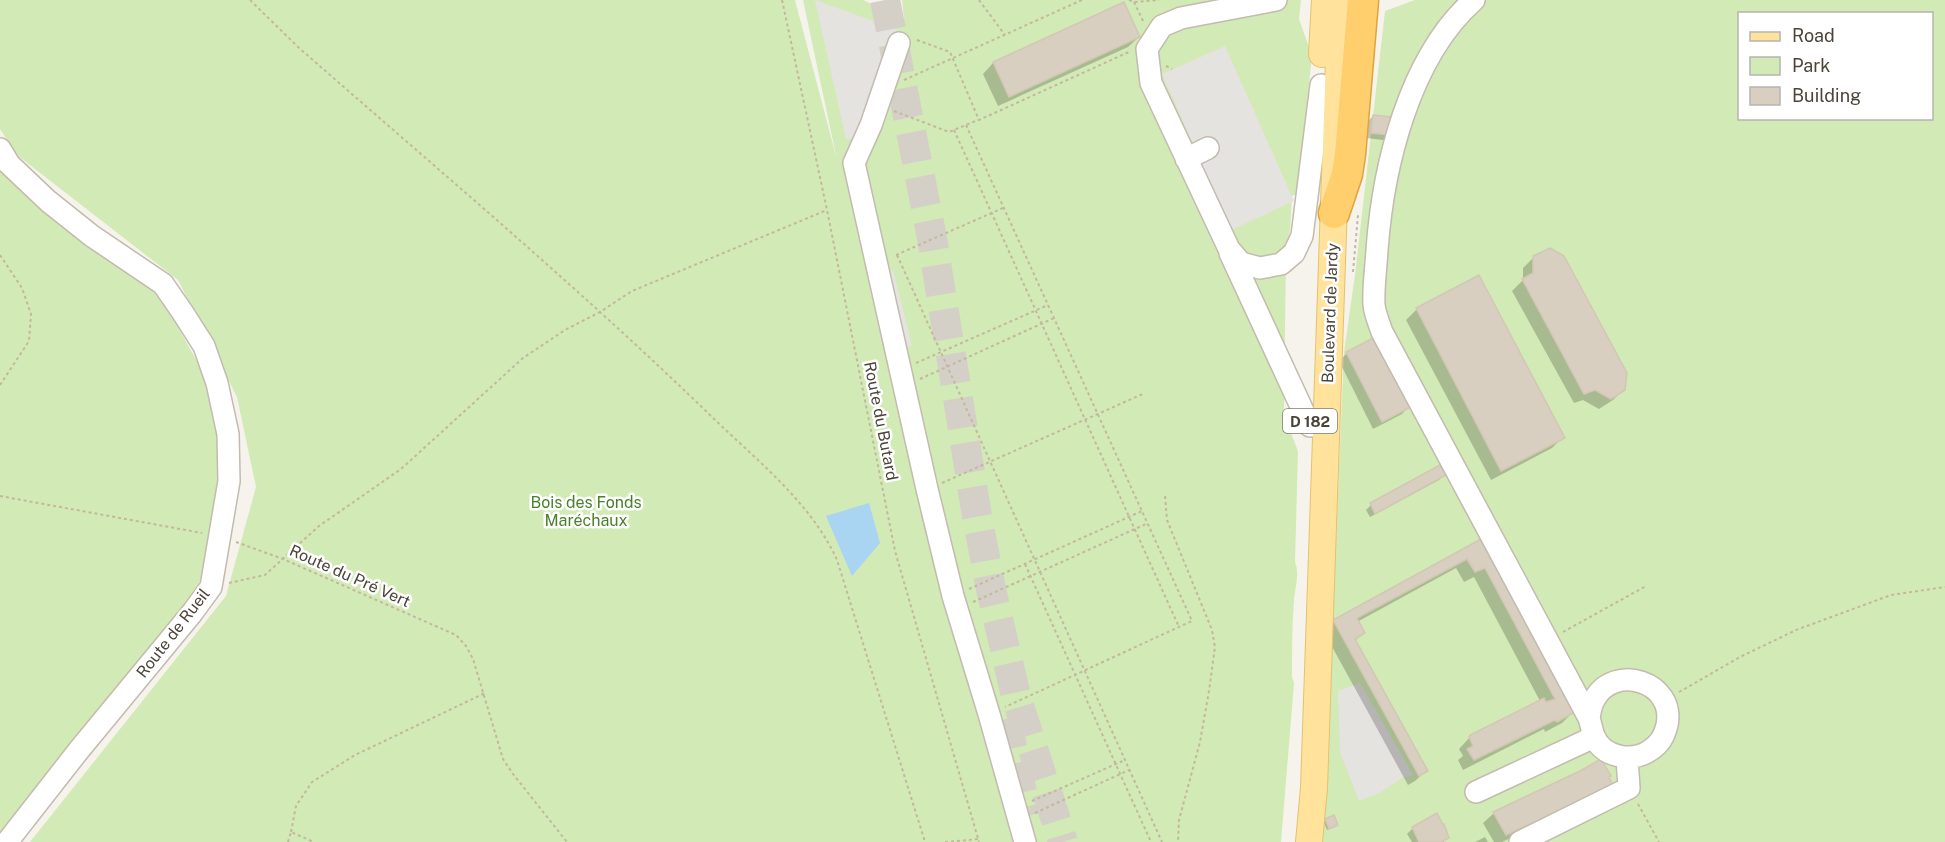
<svg xmlns="http://www.w3.org/2000/svg" width="1945" height="842" viewBox="0 0 1945 842" font-family="'Public Sans',sans-serif">
	<rect width="100%" height="100%" fill="#f6f3ec"/>
	<path fill="#d2eab5" fill-rule="evenodd" d="M0,0H795L837,160L803,0H863L904,19L902,0H1301L1299,19L1312,56L1297,194L1292,196L1290,231L1286,250L1284,415L1298,451L1295,562C1300,574 1295,587 1294,600C1292,625 1292,651 1292,677L1294,683L1281,842H30L226,596L256,487L237,397L178,280L17,155L0,129Z
		M1415,0H1945V842H1323L1344,352L1355,275L1385,11ZM1740,14H1932V118H1740Z
		M0,170L107,259L160,295L220,403L228,487L197,590L0,834Z"/>
	<path fill="#e5e3e0" d="M815,0L898,30L860,139H846Z
		M1225,46L1294,201L1231,230L1162,74Z
		M893,270L912,346L885,352L867,277Z
		M1360,683L1413,775L1402,778L1381,792L1359,801L1340,752L1338,691Z"/>
	<path fill="#a9d4f2" d="M869,503L880,543L852,576L826,516Z"/>
	<path fill="#0003" d="M1139,37L1128,47L998,106L983,74L993,63Z
		M1373,116L1388,135L1383,140L1366,138L1368,121Z
		M1534,257L1624,389L1613,400L1599,409L1583,400L1574,403L1512,291L1523,280V268Z
		M1417,309L1563,437L1552,448L1491,480L1406,320Z
		M1375,339L1409,406L1402,414L1373,429L1339,361L1347,353Z
		M1444,475L1439,480L1370,517L1366,510L1371,505Z
		M1480,541L1573,712L1562,723L1545,732L1544,729L1463,770L1458,760L1463,756L1459,749L1471,736L1540,701L1474,577L1464,582L1456,568L1357,622L1363,633L1355,641L1426,771L1415,781L1408,785L1324,632L1334,621Z
		M1600,796L1502,842H1494L1483,823L1494,813Z
		M1437,815L1448,838L1443,842H1412L1407,834L1412,829Z
		M1326,820L1334,827L1327,830L1324,823Z
		M1485,837L1488,842H1475Z"/>
	<path fill="#d8cfc1" stroke="#d3c7b4" stroke-width="1.5" d="M1124,2L1140,37L1009,97L993,62Z
		M1373,115L1391,117L1389,135L1371,133Z
		M1550,248L1564,256L1627,373L1625,390L1611,399L1595,390L1584,394L1522,279L1533,273V256Z
		M1479,275L1565,438L1501,471L1416,308Z
		M1375,337L1411,407L1382,422L1346,352Z
		M1440,465L1446,475L1375,514L1370,503Z
		M1481,539L1575,712L1557,722L1555,720L1474,760L1467,749L1473,746L1469,737L1470,735L1544,698L1546,702L1555,699L1485,568L1475,572L1467,559L1357,618L1365,633L1355,639L1428,771L1419,776L1333,620Z
		M1601,759L1611,776L1609,777L1613,786L1506,835L1493,812L1580,771Z
		M1437,813L1443,825L1444,824L1449,838L1441,842H1419L1412,827Z
		M1334,815L1338,825L1329,829L1325,819Z"/>
	<g fill="none" stroke-linecap="round" stroke-linejoin="round">
		<path stroke="#d4d0c8" stroke-width="30" stroke-dasharray="30 15" stroke-linecap="butt" d="M885,0L932,238L977,516L991,589L1016,696L1063,842
			M1006,719L1027,816"/>
		<g stroke="#c2bbae" stroke-width="24">
			<path id="minor" d="M1276,0L1181,18L1162,26L1147,49L1151,83L1229,249L1241,263L1260,268L1281,264L1294,253L1302,236L1321,85
				M1474,0C1409,57 1383,167 1377,250C1376,268 1373,288 1374,305C1375,314 1379,323 1382,332L1589,718C1591,724 1592,731 1594,736C1603,758 1632,762 1649,751C1660,744 1664,737 1667,725C1676,682 1614,662 1594,700C1591,705 1590,712 1589,718
				M899,43L871,125L854,163L927,489L953,596L989,714L1025,842
				M0,149L9,164L48,201L92,236L163,284L183,313L204,346L217,383L228,434L229,481L211,587L192,613L79,750L7,842
				M1186,159L1208,148
				M1230,253L1310,426
				M1476,792L1594,737
				M1520,842L1629,788L1627,758"/>
		</g>
		<g stroke="#e6c16a" stroke-width="28">
			<path id="major" d="M1322,54L1325,0
				M1309,842L1314,788L1340,29L1343,0"/>
		</g>
		<g stroke="#e0a43c" stroke-width="33">
			<path id="highway" d="M1334,213L1347,174L1350,154L1363,0"/>
		</g>
		<path stroke="#c4b79f" stroke-width="2" stroke-dasharray="3 3" stroke-linecap="butt" d="M250,0L298,47C436,168 578,287 710,415C755,459 811,502 837,560L925,842
			M782,0L827,210L895,551L979,842
			M979,0L1005,35
			M1129,0L1134,2L1159,0
			M1134,2L1144,23
			M917,40L950,52L979,120L1131,51
			M1166,66L1172,69
			M904,80L1082,0
			M894,111L949,132L978,120
			M966,125L1192,621L1005,707
			M954,130L1179,627
			M0,255L22,288L31,314L29,341L0,385
			M896,255L1003,208
			M897,255L1162,842
			M1353,272L1358,215
			M916,363L1048,305
			M920,379L1054,318
			M942,483L1145,393
			M0,496L202,533
			M1165,496L1167,520L1212,630L1215,647L1209,691L1200,742L1179,820L1178,842
			M236,542L283,559L456,635L466,646L473,659L503,759L513,774L567,842
			M1025,564L1151,842
			M229,583L265,575L319,526L401,469L523,358L565,330L600,312L632,291L827,210
			M969,589L1142,511
			M973,602L1146,524
			M1563,632L1646,586
			M1679,692L1740,657L1796,630L1891,595L1945,587
			M1032,801L1125,760
			M1638,804L1659,842
			M1035,813L1129,770
			M291,832L296,806L312,782L355,755L485,693
			M288,842L291,832L314,842
			M945,842L979,839"/>
		<use href="#minor" stroke="#fff" stroke-width="21"/>
		<use href="#major" stroke="#ffe39c" stroke-width="26"/>
		<use href="#highway" stroke="#ffcf6e" stroke-width="30"/>
	</g>
	<g text-anchor="middle" dominant-baseline="central" stroke-width="5" stroke-linejoin="round" paint-order="stroke">
		<rect fill="#fff" stroke="#817c74" stroke-width="1.5" x="1283" y="409" width="54" height="24" rx="4.5"/>
		<g font-size="15" font-weight="bold" fill="#4b4439">
			<text x="1310" y="421">D 182</text>
		</g>
		<g font-size="16" fill="#4b4439" stroke="#fff">
			<text transform="translate(1330 313) rotate(-88)">Boulevard de Jardy</text>
			<text transform="translate(881 421) rotate(79)">Route du Butard</text>
			<text transform="translate(350 576) rotate(24)">Route du Pré Vert</text>
			<text transform="translate(173 633) rotate(-52)">Route de Rueil</text>
		</g>
		<g font-size="16" fill="#4a7f2a" stroke="#fff">
			<text x="586" y="502">Bois des Fonds<tspan x="586" dy="18">Maréchaux</tspan></text>
		</g>
	</g>
	<rect x="1738" y="12" width="195" height="108" fill="#ffffff" stroke="#b7b4b0" stroke-width="1.5"/>
	<rect x="1750" y="32" width="30" height="9" fill="#ffe39c" stroke="#b7b4b0" stroke-width="1.5"/>
	<text x="1792" y="42" font-size="18" fill="#4b4439">Road</text>
	<rect x="1750" y="57" width="30" height="18" fill="#d2eab5" stroke="#b7b4b0" stroke-width="1.5"/>
	<text x="1792" y="72" font-size="18" fill="#4b4439">Park</text>
	<rect x="1750" y="87" width="30" height="18" fill="#d8cfc1" stroke="#b7b4b0" stroke-width="1.5"/>
	<text x="1792" y="102" font-size="18" fill="#4b4439">Building</text>
</svg>
